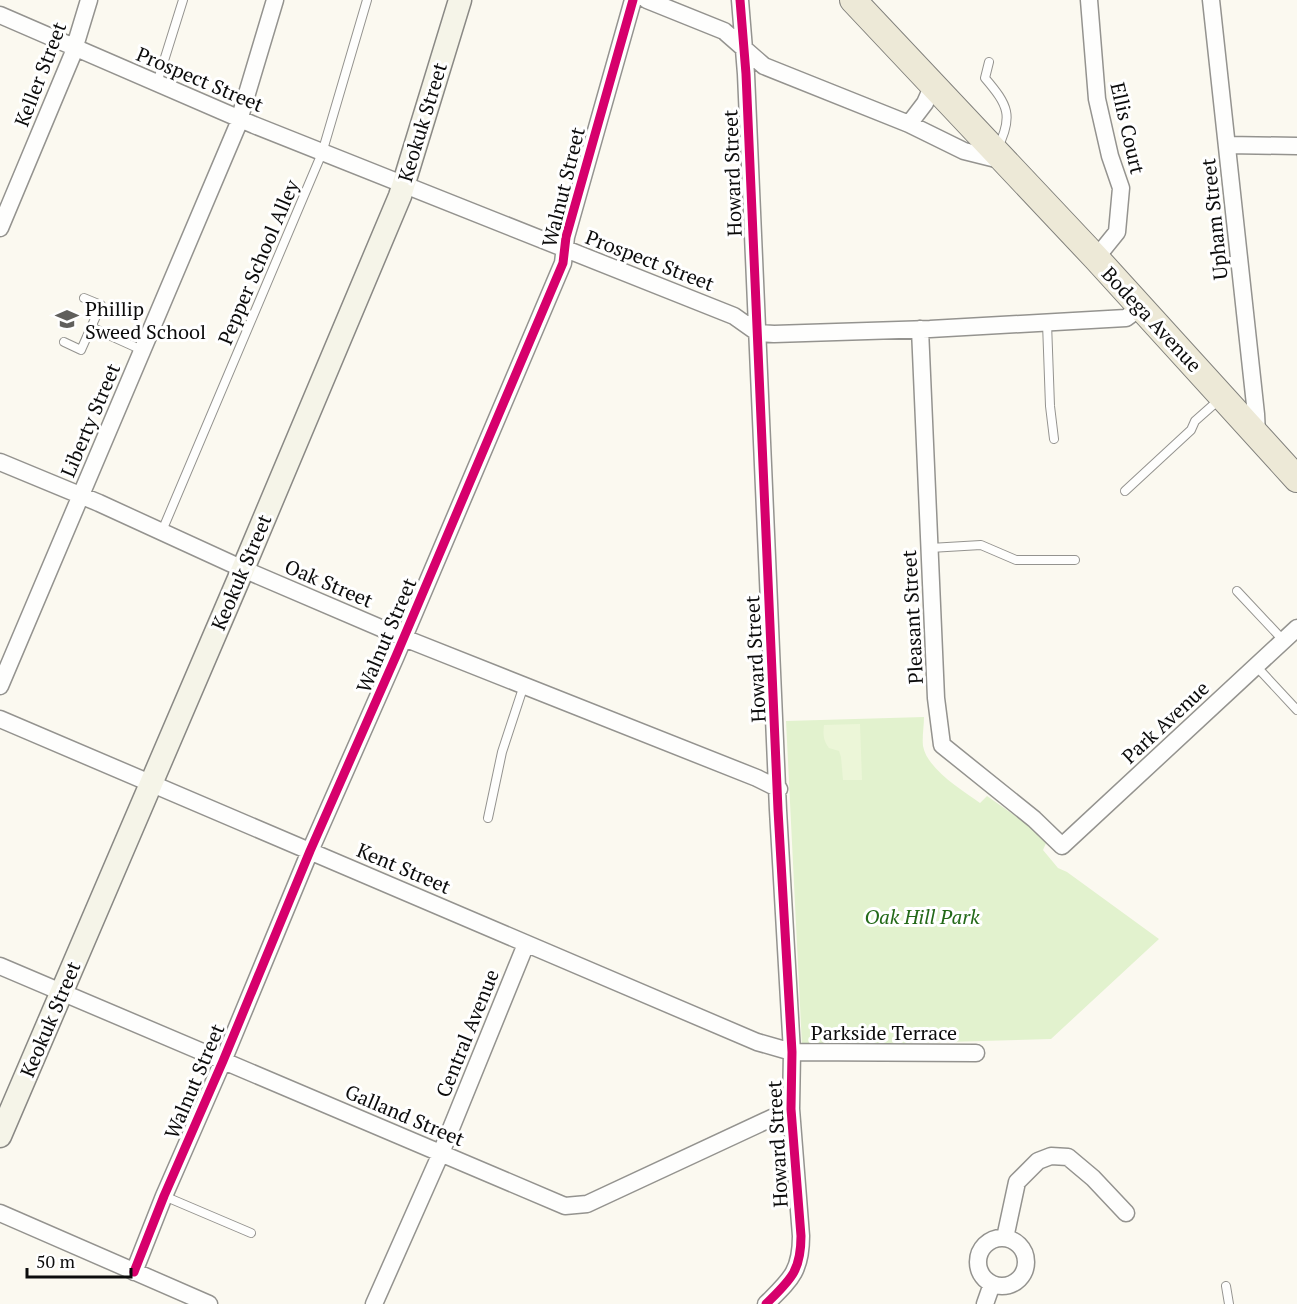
<svg xmlns="http://www.w3.org/2000/svg" width="1297" height="1304" viewBox="0 0 1297 1304" font-family="'PT Serif',serif">
	<rect width="100%" height="100%" fill="#fbf9f0"/>
	<path fill="#e2f2ce" d="M924,717C924,726 922,737 923,746C927,769 962,790 980,803L987,796L1024,822L1047,841L1043,850L1058,868L1067,872L1159,939L1051,1039L802,1046L786,721Z"/>
	<path fill="#ecf6d8" d="M860,724L862,780H843L841,757L839,751L829,748C823,740 823,734 824,725Z"/>
	<g fill="none" stroke-linecap="round" stroke-linejoin="round">
		<g stroke="#94938f" stroke-width="10">
			<path id="lane" d="M989,62L985,78C1008,105 1014,116 997,149
				M157,83L183,0
				M1047,323L1050,406L1054,439
				M91,327L142,350
				M64,342L81,350L101,305L84,298
				M1125,491L1191,430L1195,421L1221,398
				M162,531L322,153L367,0
				M930,548L981,545L1016,560H1075
				M1237,591L1283,640
				M1256,666L1297,710
				M488,818L502,752L524,685
				M164,1196L251,1233
				M1226,1286L1229,1304"/>
		</g>
		<g stroke="#94938f" stroke-width="19">
			<path id="street" d="M647,0L724,31L764,66L909,124L964,151L1004,161
				M740,0L746,74L778,810L792,1052L791,1109L801,1236C801,1272 790,1280 766,1304
				M1089,0L1097,99L1110,156L1121,188L1117,232L1096,258
				M1211,0L1256,414L1257,434
				M0,15L254,125L734,316L758,333L774,334L930,329L1126,318L1141,307
				M909,124L925,103L933,85
				M1227,145L1297,146
				M0,228L72,56L89,0
				M920,329L936,698L942,745L1034,819L1062,846L1297,628
				M0,462L99,503L243,569L404,638L757,778L779,789
				M0,686L237,127L275,0
				M0,719L757,1042L792,1052L976,1053
				M0,966L565,1206L587,1204L791,1109
				M0,1213L209,1304
				M1005,1238L1017,1182L1038,1161L1051,1156L1068,1157L1093,1178L1126,1213
				M978 1262a24 24 0 1 1 48 0a24 24 0 1 1-48 0Z
				M134,1272L164,1196L223,1061L310,851L396,656L563,263L566,237L633,0
				M374,1304L441,1153L526,944
				M985,1304L992,1284"/>
		</g>
		<g stroke="#8a8985" stroke-width="25">
			<path id="secondary" d="M0,1136L243,569L400,196L460,0"/>
		</g>
		<g stroke="#81807c" stroke-width="28">
			<path id="primary" d="M853,0L1096,258L1297,479"/>
		</g>
		<use href="#lane" stroke="#fefefd" stroke-width="8"/>
		<use href="#street" stroke="#fefefd" stroke-width="16"/>
		<use href="#secondary" stroke="#f5f4e8" stroke-width="22"/>
		<use href="#primary" stroke="#ede9d7" stroke-width="26"/>
		<g stroke="#fff" stroke-width="13">
			<path id="cycleway" d="M740,0L746,74L778,810L792,1052L791,1109L801,1236C801,1272 790,1280 766,1304
				M134,1272L164,1196L223,1061L310,851L396,656L563,263L566,237L633,0"/>
		</g>
		<use href="#cycleway" stroke="#d6006c" stroke-width="9"/>
	</g>
	<defs>
		<g id="school-bare" transform="scale(1.8)"><path d="M0-5L7-2L0 1L-7-2ZM-4 1L0 2.5L4 1V4Q0 6-4 4Z" fill="#605f5c" stroke="#fff" stroke-width="2.5" paint-order="stroke"/></g>
	</defs>
	<g fill-rule="evenodd">
		<use href="#school-bare" x="67" y="319"/>
	</g>
	<g text-anchor="middle" dominant-baseline="central" stroke-width="6" stroke-linejoin="round" paint-order="stroke">
		<g font-size="20" fill="#0c0c0c" stroke="#fff">
			<text transform="translate(40 74) rotate(-69)">Keller Street</text>
			<text transform="translate(200 79) rotate(23)">Prospect Street</text>
			<text transform="translate(422 122) rotate(-73)">Keokuk Street</text>
			<text transform="translate(1128 128) rotate(77)">Ellis Court</text>
			<text transform="translate(732 173) rotate(-92)">Howard Street</text>
			<text transform="translate(563 187) rotate(-76)">Walnut Street</text>
			<text transform="translate(1214 219) rotate(-96)">Upham Street</text>
			<text transform="translate(650 260) rotate(21)">Prospect Street</text>
			<text transform="translate(258 262) rotate(-67)">Pepper School Alley</text>
			<text transform="translate(1152 319) rotate(47)">Bodega Avenue</text>
			<text transform="translate(90 420) rotate(-67)">Liberty Street</text>
			<text transform="translate(241 572) rotate(-67)">Keokuk Street</text>
			<text transform="translate(329 583) rotate(23)">Oak Street</text>
			<text transform="translate(912 617) rotate(-93)">Pleasant Street</text>
			<text transform="translate(386 635) rotate(-67)">Walnut Street</text>
			<text transform="translate(755 659) rotate(-93)">Howard Street</text>
			<text transform="translate(1165 722) rotate(-43)">Park Avenue</text>
			<text transform="translate(404 868) rotate(23)">Kent Street</text>
			<text transform="translate(50 1019) rotate(-67)">Keokuk Street</text>
			<text x="884" y="1032">Parkside Terrace</text>
			<text transform="translate(467 1033) rotate(-68)">Central Avenue</text>
			<text transform="translate(194 1081) rotate(-67)">Walnut Street</text>
			<text transform="translate(405 1115) rotate(23)">Galland Street</text>
			<text transform="translate(777 1144) rotate(-93)">Howard Street</text>
		</g>
		<g font-size="20" fill="#0c0c0c" stroke="#fff" text-anchor="start">
			<text x="85" y="308">Phillip<tspan x="85" dy="23">Sweed School</tspan></text>
		</g>
		<g font-size="20" font-style="italic" fill="#236918" stroke="#fff">
			<text x="922" y="916">Oak Hill Park</text>
		</g>
	</g>
	<path d="M27 1268v9h104v-9" fill="none" stroke="#0c0c0c" stroke-width="3"/>
	<text x="36" y="1268" font-size="18" fill="#0c0c0c" stroke="#ffffff" stroke-width="4.5" paint-order="stroke">50 m</text>
</svg>
